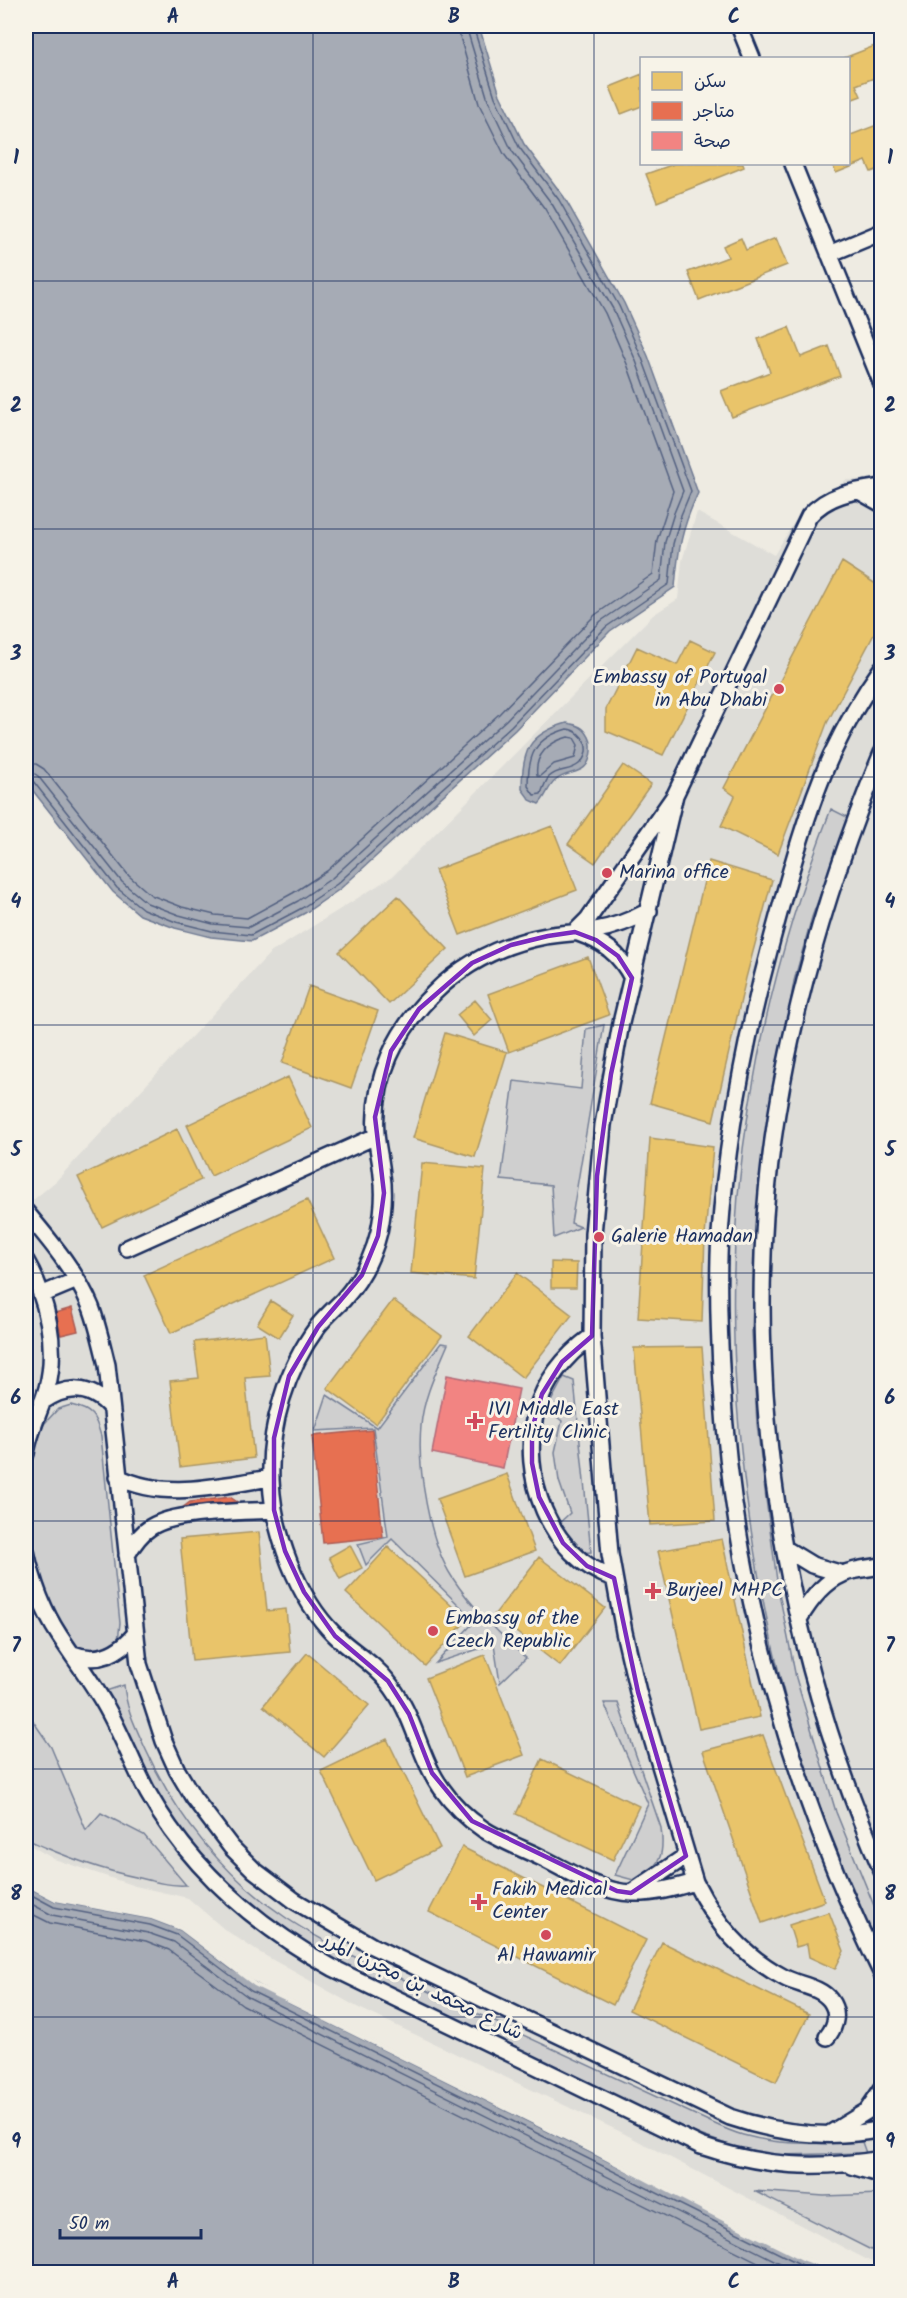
<svg xmlns="http://www.w3.org/2000/svg" width="907" height="2298" viewBox="0 0 907 2298" font-family="Kalam,'Playpen Sans Arabic',sans-serif">
	<rect width="100%" height="100%" fill="#eeebe2"/>
	<filter id="ink" filterUnits="userSpaceOnUse"><feTurbulence type="fractalNoise" baseFrequency=".0167" numOctaves="2"/><feDisplacementMap in="SourceGraphic" scale="12" xChannelSelector="R" yChannelSelector="G"/><feConvolveMatrix kernelMatrix="1 2 1 2 8 2 1 2 1" color-interpolation-filters="sRGB"/></filter>
	<g filter="url(#ink)">
		<path fill="#deddd8" d="M881,479V2267L621,2132L357,2007L257,1951L224,1929L188,1898L135,1886L54,1859L26,1843V1206L56,1181L270,953L393,876L653,615L678,599L682,561L697,512L774,555L795,521L846,480Z"/>
		<path fill="#cfcfcf" stroke="#757f96" stroke-width="1.5" d="M831,809L849,818L812,917L794,981L782,1053L760,1196L754,1265L752,1332L757,1424L767,1507L778,1588L796,1678L836,1812L881,1923V1958C860,1911 839,1864 822,1816C754,1627 721,1395 738,1195C750,1064 783,932 831,809Z
			M604,1025L571,1223L581,1227L554,1238L551,1185L501,1180L514,1081L581,1089L586,1029Z
			M441,1343L448,1344C437,1370 423,1398 421,1426C417,1468 429,1542 452,1577C472,1608 499,1633 526,1658L500,1683L494,1644L436,1663L475,1621L392,1539L366,1565L358,1544L388,1537L373,1428L315,1431L327,1395L377,1428Z
			M564,1377L574,1381L591,1552L577,1553L558,1524L570,1513L559,1481L555,1452L562,1421L547,1409Z
			M71,1405C92,1410 95,1415 101,1436L120,1623L118,1641L110,1654L71,1652L34,1580L26,1539V1491L34,1452L44,1424L58,1409Z
			M124,1685C126,1709 136,1728 146,1750C176,1816 224,1876 285,1917C302,1929 322,1939 340,1950L704,2119C717,2125 729,2131 743,2135C782,2146 822,2144 862,2142L866,2153L779,2155L740,2149L697,2134L334,1965L276,1930L195,1859L97,1694Z
			M604,1703H618L661,1828C665,1857 660,1864 637,1881L615,1875L648,1804Z
			M26,1711L51,1747L86,1830L101,1813L144,1835L186,1885C170,1886 155,1882 140,1878C100,1870 63,1856 26,1839Z
			M754,2191L824,2196L881,2194V2255Z"/>
		<path fill="#a6abb5" stroke="#6e7992" stroke-width="1.5" d="M26,26H479L500,95L524,144L564,197L624,303L648,356L698,493C682,527 678,550 675,587L610,631L515,730L340,889L305,913L252,941L211,937L175,928L140,915L113,892L26,782Z
			M567,723C578,725 584,727 589,737C592,742 591,745 591,751C589,778 568,768 555,781C548,787 546,797 539,804L530,800L522,789C522,751 528,734 567,723Z
			M26,1886L55,1901L151,1919L180,1930L231,1969L289,2003L831,2272H26Z"/>
		<path fill="#eeebe2" d="M26,1883L56,1899L152,1917L181,1927L256,1983L593,2150L725,2218L832,2270L834,2272L802,2260L723,2221L592,2153L254,1986L180,1930L151,1919L55,1901L26,1886Z"/>
		<path fill="#e9c46a" stroke="#ab9766" stroke-width="1.5" d="M777,26H795L780,32Z
			M882,43V75L856,85L861,96L848,101V58H844Z
			M642,74V106L621,114L610,87Z
			M882,123V168L871,172L866,161L836,173L832,164H848V136Z
			M674,164H743L744,167L657,202L646,174Z
			M741,238L746,250L776,238L787,265L699,300L688,272L728,257L723,246Z
			M789,327L801,357L829,346L840,376L732,417L721,391L770,372L758,339Z
			M842,562L882,588V619L827,723L778,854L721,826L735,796L724,788Z
			M690,640L715,652L663,755L606,731V709L637,647L677,665Z
			M623,765L651,784L595,863L568,844Z
			M552,826L577,890L460,935L435,870Z
			M709,861L772,880L746,978L713,1121L650,1103Z
			M398,896L448,949L389,1004L339,952Z
			M588,957L609,1015L509,1052L488,994Z
			M309,986L378,1011L351,1088L282,1063Z
			M475,1000L492,1020L474,1036L457,1015Z
			M445,1033L507,1052L475,1157L413,1138Z
			M288,1077L312,1128L211,1176L187,1125Z
			M177,1129L201,1180L102,1227L78,1177Z
			M650,1138L713,1147L705,1236L702,1322L638,1318Z
			M422,1163L485,1169L474,1279L411,1273Z
			M307,1200L334,1258L171,1333L144,1275Z
			M551,1262L577,1263L576,1288H551Z
			M517,1273L572,1315L523,1378L469,1336Z
			M393,1300L442,1336L376,1424L327,1388Z
			M271,1301L293,1315L279,1338L257,1324Z
			M265,1334L270,1376L245,1378L254,1458L180,1467L170,1381L199,1378L194,1342Z
			M702,1347L715,1521L650,1525L634,1348Z
			M507,1474L535,1551L465,1576L437,1499Z
			M259,1532L267,1611L286,1609L290,1652L192,1661L180,1539Z
			M722,1539L760,1717L699,1729L658,1551Z
			M350,1545L362,1568L340,1579L329,1557Z
			M388,1547L467,1620L425,1666L346,1593Z
			M539,1557L605,1608L560,1666L494,1615Z
			M307,1653L369,1705L324,1757L263,1706Z
			M485,1655L524,1755L465,1777L426,1678Z
			M763,1735L825,1901L762,1923L703,1751Z
			M387,1739L440,1848L374,1880L321,1771Z
			M542,1759L639,1806L613,1860L516,1814Z
			M462,1847L646,1940L613,2005L429,1912Z
			M829,1912L844,1951L835,1969L809,1957L807,1944L796,1947L789,1925Z
			M662,1942L809,2014L776,2082L629,2010Z"/>
		<path fill="#e76f51" stroke="#aa5c55" stroke-width="1.5" d="M72,1308L78,1331L61,1335L55,1313Z
			M372,1430L383,1537L323,1543L312,1436Z
			M230,1497L240,1504L192,1515L181,1509L190,1502Z"/>
		<path fill="#f28482" stroke="#b26a77" stroke-width="1.5" d="M447,1375L519,1389L503,1468L432,1453Z"/>
		<g fill="none" stroke-linecap="round" stroke-linejoin="round">
			<path stroke="#536181" stroke-width="1.5" d="M567,729C585,731 593,752 579,764C570,772 558,768 549,777C545,782 543,788 541,794L534,795L528,786C528,754 535,738 567,729Z
				M568,737L574,738L578,745L575,758L554,764L540,776H537C534,755 549,742 568,737Z
				M26,762L36,764L44,769L129,876L151,895L182,907L215,915L247,918L293,893L327,871L499,714L595,615L653,574L657,540L673,491L627,364L605,313L545,209L504,154L479,104L457,26
				M26,771L32,772L38,776L122,882L147,903L179,915L213,924L249,927L298,901L332,878L506,720L601,621L661,580L665,542L674,513L683,491L636,361L613,309L552,204L512,151L488,100L466,26
				M26,779L33,781L117,888L143,909L176,922L212,931L251,935L302,908L337,884L511,726L606,627L669,584L673,544L681,515L691,491L642,358L619,306L559,200L519,147L495,97L473,26
				M26,1892L54,1907L150,1925L177,1935L251,1991L816,2272
				M26,1901L52,1915L148,1933L174,1942L248,1997L798,2272
				M26,1911L50,1923L146,1941L169,1950L243,2005L778,2272"/>
			<g stroke="#1b2f5e" stroke-width="20">
				<path id="minor" d="M739,26L752,58
					M793,164L882,384
					M829,254L882,232
					M859,491L882,504
					M882,668C862,696 845,726 831,756C806,811 788,880 772,939C746,1036 727,1133 720,1234C717,1284 719,1335 722,1385C734,1590 791,1790 882,1974
					M882,753C822,897 776,1060 765,1216C750,1437 793,1668 882,1871
					M675,795L621,1023L603,1125L593,1234L592,1336L610,1554L624,1632L638,1692L695,1882C716,1924 743,1956 785,1978C799,1985 820,1987 830,2000C839,2012 836,2026 827,2037
					M649,911C632,920 614,927 596,930C579,933 562,933 546,936C503,944 465,962 434,993C396,1030 372,1079 376,1133C377,1147 381,1161 382,1175C385,1194 383,1213 379,1232C373,1257 360,1281 343,1300C334,1309 326,1316 318,1326C286,1369 269,1426 271,1480C273,1532 297,1598 335,1635C352,1652 373,1662 388,1682C415,1715 418,1756 442,1789C453,1805 467,1818 483,1829C500,1840 521,1848 540,1857C569,1871 599,1892 632,1893C653,1894 675,1888 695,1882
					M575,932L588,919L675,795L809,516C828,494 854,491 882,487
					M578,933C604,942 620,954 632,978
					M26,1212C50,1241 76,1271 91,1307C98,1326 102,1345 107,1365L139,1664L164,1741L177,1770L193,1797L231,1847L254,1870L295,1901L372,1946L730,2117C780,2134 830,2140 882,2129
					M127,1248L376,1136
					M26,1261C47,1297 58,1347 47,1388C41,1410 29,1431 26,1454
					M41,1295L77,1280
					M592,1336C566,1355 545,1380 536,1412C519,1474 549,1558 614,1578
					M42,1402C66,1385 90,1385 110,1407
					M118,1477C166,1501 220,1485 271,1478
					M784,1548L812,1565L843,1574
					M26,1551C32,1580 42,1609 59,1635C74,1658 90,1679 104,1703C121,1732 132,1763 148,1793C191,1870 257,1926 333,1968L701,2146C763,2167 817,2170 882,2159
					M127,1555C133,1544 140,1534 151,1527C175,1511 243,1512 274,1510
					M799,1619C809,1602 824,1582 843,1574C854,1569 869,1568 882,1566
					M73,1654C98,1664 119,1653 135,1634
					M631,1893L686,1856
					M831,2133L867,2111L882,2089
					M852,2166L882,2175"/>
			</g>
			<use href="#minor" stroke="#f7f3e8" stroke-width="15"/>
		</g>
	</g>
	<path fill="none" stroke="#7b2cbf" stroke-width="4.5" stroke-linejoin="round" d="M575,932L596,940L618,956L632,978L611,1074L597,1176L592,1336L562,1362L542,1394L532,1429V1463L539,1497L563,1543L587,1566L614,1578L638,1692L686,1856L631,1893L617,1891L472,1821L432,1773L409,1714L388,1681L335,1636L304,1592L285,1551L274,1510V1438L289,1376L318,1327L362,1275L378,1236L384,1193L375,1117L391,1051L419,1009L472,963L511,945L548,936Z"/>
	<path fill="none" stroke="#1b2f5e" stroke-width="1.5" stroke-opacity="0.55" d="M313,26V2272M594,26V2272M26,281H882M26,529H882M26,777H882M26,1025H882M26,1273H882M26,1521H882M26,1769H882M26,2017H882"/>
	<g fill="#d1495b" stroke="#f7f3e8" stroke-width="2">
		<circle cx="779" cy="689" r="6"/>
		<circle cx="607" cy="873" r="6"/>
		<circle cx="599" cy="1237" r="6"/>
		<path d="M472 1412h6v6h6v6h-6v6h-6v-6h-6v-6h6z"/>
		<path d="M650 1582h6v6h6v6h-6v6h-6v-6h-6v-6h6z"/>
		<circle cx="433" cy="1631" r="6"/>
		<path d="M476 1893h6v6h6v6h-6v6h-6v-6h-6v-6h6z"/>
		<circle cx="546" cy="1935" r="6"/>
	</g>
	<g text-anchor="middle" dominant-baseline="central" stroke-width="6" stroke-linejoin="round" paint-order="stroke">
		<g font-size="20" fill="#1b2f5e" stroke="#f7f3e8" text-anchor="start">
			<text x="767" y="678" text-anchor="end">Embassy of Portugal<tspan x="767" dy="23">in Abu Dhabi</tspan></text>
			<text x="619" y="873">Marina office</text>
			<text x="611" y="1237">Galerie Hamadan</text>
			<text x="488" y="1410">IVI Middle East<tspan x="488" dy="23">Fertility Clinic</tspan></text>
			<text x="666" y="1591">Burjeel MHPC</text>
			<text x="445" y="1619">Embassy of the<tspan x="445" dy="23">Czech Republic</tspan></text>
			<text x="492" y="1890">Fakih Medical<tspan x="492" dy="23">Center</tspan></text>
			<text x="546" y="1956" text-anchor="middle">Al Hawamir</text>
		</g>
		<g font-size="20" fill="#1b2f5e" stroke="#f7f3e8">
			<text transform="translate(422 1987) rotate(26)">شارع محمد بن مجرن المرر</text>
		</g>
	</g>
	<rect width="907" height="2298" fill="none" stroke="#f7f3e8" stroke-width="66"/>
	<rect x="640" y="57" width="210" height="108" fill="#f7f3e8" stroke="#9fa5b1" stroke-width="1.5"/>
	<rect x="652" y="72" width="30" height="18" fill="#e9c46a" stroke="#9fa5b1" stroke-width="1.5"/>
	<text x="694" y="87" font-size="18" fill="#1b2f5e">سكن</text>
	<rect x="652" y="102" width="30" height="18" fill="#e76f51" stroke="#9fa5b1" stroke-width="1.5"/>
	<text x="694" y="117" font-size="18" fill="#1b2f5e">متاجر</text>
	<rect x="652" y="132" width="30" height="18" fill="#f28482" stroke="#9fa5b1" stroke-width="1.5"/>
	<text x="694" y="147" font-size="18" fill="#1b2f5e">صحة</text>
	<path d="M60 2229v9h141v-9" fill="none" stroke="#1b2f5e" stroke-width="3"/>
	<text x="69" y="2229" font-size="18" fill="#1b2f5e" stroke="#f7f3e8" stroke-width="4.5" paint-order="stroke">50 m</text>
	<rect x="33" y="33" width="841" height="2232" fill="none" stroke="#1b2f5e" stroke-width="2"/>
	<g font-size="20" text-anchor="middle" font-weight="bold" fill="#1b2f5e">
		<text x="173" y="23">A</text>
		<text x="454" y="23">B</text>
		<text x="734" y="23">C</text>
		<text x="16" y="164">1</text>
		<text x="890" y="164">1</text>
		<text x="16" y="412">2</text>
		<text x="890" y="412">2</text>
		<text x="16" y="660">3</text>
		<text x="890" y="660">3</text>
		<text x="16" y="908">4</text>
		<text x="890" y="908">4</text>
		<text x="16" y="1156">5</text>
		<text x="890" y="1156">5</text>
		<text x="16" y="1404">6</text>
		<text x="890" y="1404">6</text>
		<text x="16" y="1652">7</text>
		<text x="890" y="1652">7</text>
		<text x="16" y="1900">8</text>
		<text x="890" y="1900">8</text>
		<text x="16" y="2148">9</text>
		<text x="890" y="2148">9</text>
		<text x="173" y="2288">A</text>
		<text x="454" y="2288">B</text>
		<text x="734" y="2288">C</text>
	</g>
</svg>
